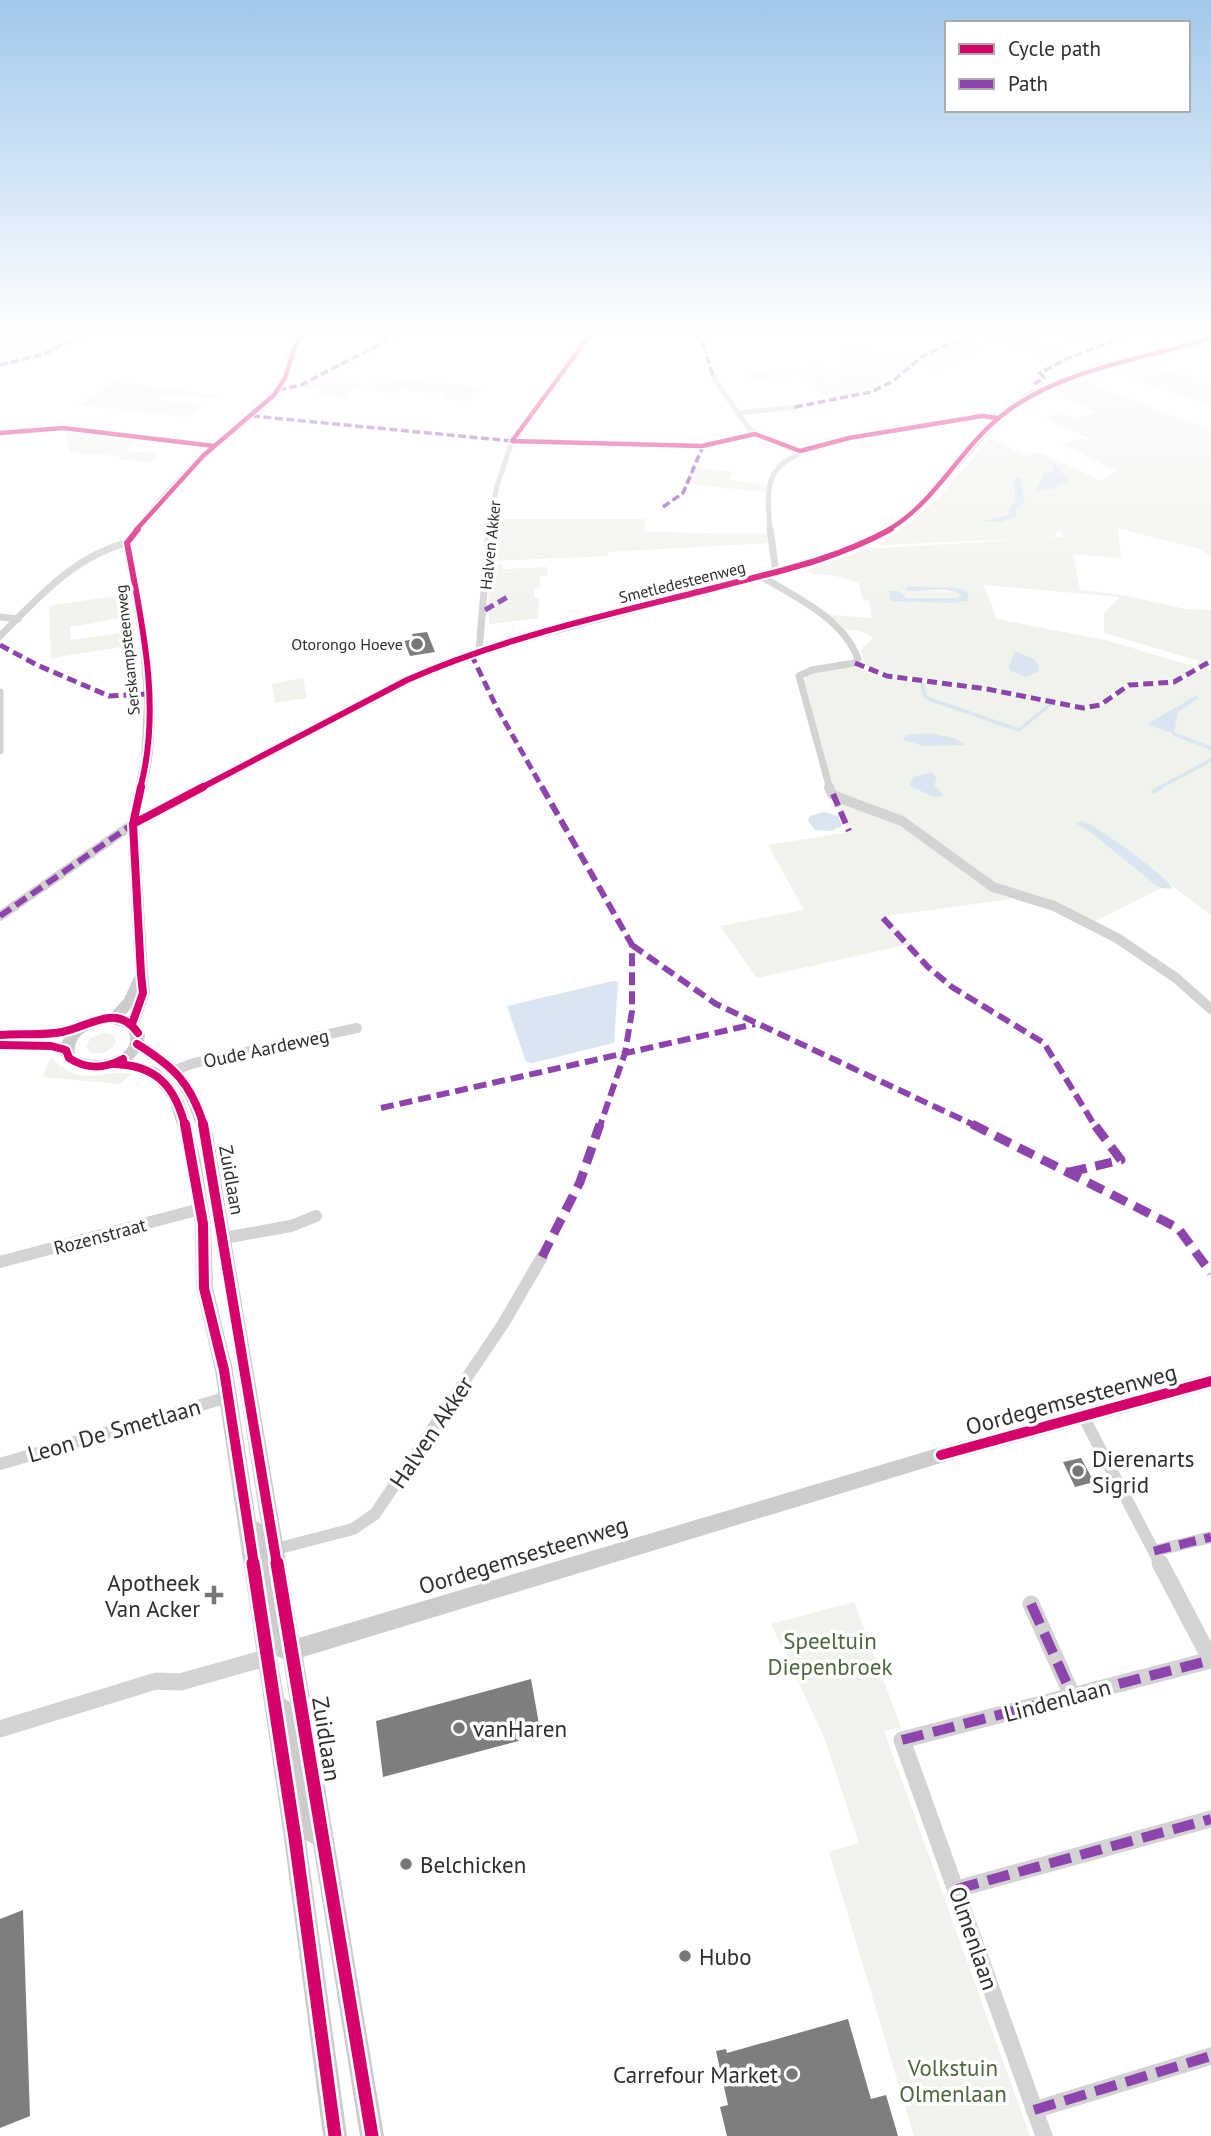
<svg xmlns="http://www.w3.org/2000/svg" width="1211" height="2136" viewBox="0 0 1211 2136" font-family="'PT Sans',sans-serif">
	<rect width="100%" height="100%" fill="#fff"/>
	<path fill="#f0f3ec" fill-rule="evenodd" d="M0,331H90L48,355L0,367Z
		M981,331H991L1075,355L1065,360L974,333Z
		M1048,331H1110L1122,335L1095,346Z
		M956,341L980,348L936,369L914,364L928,354Z
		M844,349L919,356C888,381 870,392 830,400L797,371L790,372L792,376L751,380L744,372L822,367L827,379H838Z
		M1154,367L1161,371L1202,378L1206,381L1204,384L1211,385V406L1128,378L1131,376L1115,370L1120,369L1139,376L1148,368Z
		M317,377L323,381L372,385L380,377L481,387L469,401L442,398L445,394L400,389L396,393L353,389L344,398L318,396L322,390L297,388Z
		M114,381L220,396L217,399L163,394L155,399L203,405L189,417L79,405Z
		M1082,381L1211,430V557L1200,549L1118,528L1121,558L1073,554L1080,590L1123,595L1186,609L1211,610V659L1200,666L1196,664L1200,661L1104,633V613L1120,597L984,585L997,619L1105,640L1196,667C1169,691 1154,674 1128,683C1111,689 1103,706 1084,706L961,684L877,672L865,665L861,650L873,638L861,631L845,629L829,615L872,618L869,601L862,598L859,583L832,575L813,574L808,570L869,547L883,548L1063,537L1062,531H1057L1055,536L1046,538L877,545L915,518L940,496L990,438L1026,456L1040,452L1101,481L1116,471L1063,444L1084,438L1103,445L1045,418L1060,413L1076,419L1096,413L1089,409L1092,408L1048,391ZM908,586L959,588L965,602L891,601L898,593C908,601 950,601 962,596L958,592L905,590Z
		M65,429L140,438L125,451L159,453L151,462L119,460L121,456L70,453Z
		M693,467L732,472L729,480L767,485L765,492L687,484Z
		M494,519H645L644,532L768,534L769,543L608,552V556L493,561L489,557Z
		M502,563L503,569L547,567L548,575L540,576V587L535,588L534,597L539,598L538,618L489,624L488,567Z
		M127,594L132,616L70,627L71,640L133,631L134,645L51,658L49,606Z
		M852,667L881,677L991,691L1084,710L1100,707L1132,686L1176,684L1206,668L1211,671V915L1169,884L1094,922L991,882L932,838L840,795L830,778L803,682L806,676L812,673Z
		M303,678L307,698L275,703L272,684Z
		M835,802C866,809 895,818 921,837C951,858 976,885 1011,899L886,916L910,944L757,978L720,926L804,910L768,845L849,832Z
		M103,1033L113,1035L116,1041C112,1052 100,1056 90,1052L86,1045L92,1037Z
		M51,1057C85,1090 93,1068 131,1074L120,1084L42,1077Z
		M854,1602L901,1727L884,1731L1030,2136H914L829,1852L859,1843L824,1737L771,1624Z"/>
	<path fill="#d9e5f0" d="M1040,456L1055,464L1069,481L1057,485V488L1036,491L1044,474L1054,470L1053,465Z
		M1021,477L1025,502L1016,509V517L1000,522L983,521L1011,514L1008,509L1015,502L1014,478Z
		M908,586L959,588L967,592L969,600L955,603L891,601L889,591H898L907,598H955L962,596C947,584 922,594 904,590Z
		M1015,651L1034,659L1039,666L1037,672L1026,677L1011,671L1009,667Z
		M1197,695L1199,698L1178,712L1174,734L1147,724Z
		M930,733L954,738L966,745L924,746L903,740L906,735Z
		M931,772L937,778L934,785L944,796C930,800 922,789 909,786L914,777Z
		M824,812L838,816L842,826L831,831L815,830L808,821L810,816Z
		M1082,821C1099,827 1166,875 1173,889L1161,888L1153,883L1093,834L1075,823Z
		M613,981L618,982L614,1043L532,1063L526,1062L507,1006Z"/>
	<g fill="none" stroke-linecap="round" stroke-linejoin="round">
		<path stroke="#d9e5f0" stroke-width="3.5" d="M922,684L925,696L929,699L1019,730L1052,703
			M1174,734L1211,748
			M1157,789L1211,760"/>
		<path stroke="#d9e5f0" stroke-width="4.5" d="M1154,791L1161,787"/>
	</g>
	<path fill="#7e7e7e" d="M427,632L435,652L410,656L404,641L414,639L412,634Z
		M1081,1458L1094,1482L1075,1487L1063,1462Z
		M531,1679L541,1735L383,1777L376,1721Z
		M23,1910L30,2116L0,2128V1919Z
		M848,2019L871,2099L886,2095L898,2136H727L720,2107L728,2105L716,2051L726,2049L727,2053Z"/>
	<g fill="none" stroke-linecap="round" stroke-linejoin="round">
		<path stroke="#d3d3d3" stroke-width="5" d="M713,377L750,430L800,451
			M737,413L795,407
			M0,433L63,428L214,446
			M488,530L497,486L512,441L702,446L755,434
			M770,530C769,513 765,487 775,472C798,435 939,423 982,416L998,418"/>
		<path stroke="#d3d3d3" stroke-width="7" d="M770,529L776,572
			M761,576C797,598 843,618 858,659L855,663L812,670L799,676L830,789
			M0,617L18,619
			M0,636C37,599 74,556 127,543
			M479,652L489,529
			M0,692V751"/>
		<path stroke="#d3d3d3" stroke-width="10" d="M829,787L832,794L840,798L902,821L993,887L1054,906L1117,938L1176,978L1211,1009
			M0,916L133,824
			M175,1070L194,1063L357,1028"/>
		<path stroke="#d3d3d3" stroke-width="12" d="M224,1238L291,1226L316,1216
			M0,1262L200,1209
			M1083,1416L1161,1565
			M0,1464L228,1397
			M276,1549L353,1529L375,1514L503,1324L542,1257
			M1154,1551L1211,1537"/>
		<path stroke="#d3d3d3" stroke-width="17" d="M1160,1563L1211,1660
			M1031,1604L1072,1695
			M0,1729L156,1681L180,1682L266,1658
			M957,1889L1211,1819
			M1034,2110L1211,2056
			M1044,2136L902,1740L1211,1660"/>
		<path fill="#ccc" fill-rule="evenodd" d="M301,331H307C295,351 292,375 278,394C262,415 226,438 205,458C179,484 154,513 131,543C145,612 160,682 153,752C151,774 143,795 140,816L403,678L455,657L509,640L789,566L842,550L890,526L912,509L995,416L1029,391L1074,376L1211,337V341L1078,378L1035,395L1001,420L918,513L896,529L848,554L796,570L515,645L462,661L411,682L139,826L148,974L150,993L139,1024L145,1035L144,1042C187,1069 198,1085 213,1134L299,1638L941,1447L1211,1373V1389L941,1463L303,1657L384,2136H360L313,1844L306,1840L347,2136H323L284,1838L215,1370L196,1288L195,1224L182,1141L170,1102L161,1089L148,1076L134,1070L112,1068L93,1071L80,1069L64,1062L61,1054L51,1051L0,1050V1040L51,1041L61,1044L65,1036L0,1040V1030L58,1028L110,1014L124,999L135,975L127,824L141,760L144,700L140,647L123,543C146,511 172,481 201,454C223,433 250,416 271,394C286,377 289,351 301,331ZM132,1007L127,1018L123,1017ZM109,1023L127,1028C143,1058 95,1066 75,1055C72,1033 92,1028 109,1023ZM139,1052C176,1075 186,1093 199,1134L261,1524L256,1521L233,1370L213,1288L211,1224L201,1161L191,1121L184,1101L171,1081L158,1068L132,1060ZM277,1656L283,1659L290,1702L284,1698Z"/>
		<path stroke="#8e44ad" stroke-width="3.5" stroke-dasharray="8 3.5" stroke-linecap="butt" d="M697,331L707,354
			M707,356L713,377
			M0,365L44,354L89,331
			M1034,384L1044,378L1040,373L1064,360L1137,331
			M278,390L301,385L405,331
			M795,407L871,392L893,381L924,355L980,331
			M252,416L512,441L515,438
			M663,507L683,493L703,446"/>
		<path stroke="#8e44ad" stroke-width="5" stroke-dasharray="10 5" stroke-linecap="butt" d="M485,610L511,595
			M0,645L37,665L109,696L148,694
			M471,654L497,708L543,789
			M855,663L887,676L987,689L1083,708L1100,705L1129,685L1174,682L1211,661"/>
		<path stroke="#8e44ad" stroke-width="6" stroke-dasharray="13 6" stroke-linecap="butt" d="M542,787L632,945V1011L625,1053L600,1126
			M833,794L849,831
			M0,916L133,824
			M883,918L928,967L952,987L1044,1043L1095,1126
			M632,945L716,1004L976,1126
			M381,1108L755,1024"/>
		<path stroke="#8e44ad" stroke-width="9" stroke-dasharray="17 9" stroke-linecap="butt" d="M972,1124L1178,1228L1211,1273
			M1070,1172L1121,1160L1094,1124
			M542,1257L580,1182L600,1124
			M1154,1551L1211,1537"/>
		<path stroke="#8e44ad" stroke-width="10" stroke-dasharray="22 10" stroke-linecap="butt" d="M1031,1604L1072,1695
			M902,1740L1211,1660
			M957,1889L1211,1819
			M1034,2110L1211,2056"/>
		<g stroke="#fff" stroke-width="7">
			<path id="cycleway-far4" d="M0,433L63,428L214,446
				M512,441L702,446L755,434L800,451L849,438L982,416L998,418
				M512,441L593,331
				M136,530L203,456L274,395L285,378L295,346L304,331
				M888,530C935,503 959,450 1001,416C1056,371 1143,358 1211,339"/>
		</g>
		<g stroke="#fff" stroke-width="10">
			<path id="cycleway-far3" d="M138,529L127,543C142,623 162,708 140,789
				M199,789L407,680C504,637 611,614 714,588C775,572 835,560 891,529"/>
		</g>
		<g stroke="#fff" stroke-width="12">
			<path id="cycleway-far2" d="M133,824L203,787
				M132,1024L143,993L141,974L133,824L141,787
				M0,1035C20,1033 42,1036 62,1032C89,1027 117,1002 138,1033
				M137,1044C174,1067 191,1083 204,1126
				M0,1045L51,1046L66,1050L69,1058C87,1070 104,1069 123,1059
				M114,1064C156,1065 175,1086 185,1126"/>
		</g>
		<g stroke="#fff" stroke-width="15">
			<path id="cycleway-far1" d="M185,1124L203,1224L204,1288L224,1370L254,1565
				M203,1124L277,1565
				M941,1455L1211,1381"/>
		</g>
		<g stroke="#fff" stroke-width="18">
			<path id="cycleway" d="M253,1563L295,1838L335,2136
				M277,1563L372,2136"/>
		</g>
		<use href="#cycleway-far4" stroke="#d6006c" stroke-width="4.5"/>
		<use href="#cycleway-far3" stroke="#d6006c" stroke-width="6"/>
		<use href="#cycleway-far2" stroke="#d6006c" stroke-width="8"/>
		<use href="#cycleway-far1" stroke="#d6006c" stroke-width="10"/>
		<use href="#cycleway" stroke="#d6006c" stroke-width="13"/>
	</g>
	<linearGradient id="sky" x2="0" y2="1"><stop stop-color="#a2c8eb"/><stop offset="0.53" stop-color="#fff"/><stop offset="1" stop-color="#fff" stop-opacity="0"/></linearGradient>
	<rect width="1211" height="630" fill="url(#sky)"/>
	<g fill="#777" stroke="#fff" stroke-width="2.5">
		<circle cx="417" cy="644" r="7"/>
		<circle cx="1078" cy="1471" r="7"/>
		<path d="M210.5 1584.5h7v7h7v7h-7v7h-7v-7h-7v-7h7z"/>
		<circle cx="459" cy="1728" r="7"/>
		<circle cx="406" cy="1864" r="7"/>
		<circle cx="685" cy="1956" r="7"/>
		<circle cx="792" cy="2074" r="7"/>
	</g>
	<g text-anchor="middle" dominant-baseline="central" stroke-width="7" stroke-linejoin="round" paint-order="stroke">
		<g font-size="16" fill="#2e2e2e" stroke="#fff">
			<text transform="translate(490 545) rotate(-84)">Halven Akker</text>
			<text transform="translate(682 582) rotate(-14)">Smetledesteenweg</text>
			<text transform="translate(127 650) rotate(-96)">Serskampsteenweg</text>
		</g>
		<g font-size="16" fill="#2e2e2e" stroke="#fff" text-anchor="end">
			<text x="403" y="644">Otorongo Hoeve</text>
		</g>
		<g font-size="19" fill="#2e2e2e" stroke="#fff">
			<text transform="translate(266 1048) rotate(-12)">Oude Aardeweg</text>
			<text transform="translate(232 1180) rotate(80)">Zuidlaan</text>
			<text transform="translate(100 1236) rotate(-15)">Rozenstraat</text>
		</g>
		<g font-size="23" fill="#2e2e2e" stroke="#fff">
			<text transform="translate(1071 1399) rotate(-15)">Oordegemsesteenweg</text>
			<text transform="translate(114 1430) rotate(-16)">Leon De Smetlaan</text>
			<text transform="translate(431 1432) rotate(-56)">Halven Akker</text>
			<text transform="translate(523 1555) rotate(-17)">Oordegemsesteenweg</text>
			<text transform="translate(1057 1700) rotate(-15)">Lindenlaan</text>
			<text transform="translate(327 1739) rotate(81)">Zuidlaan</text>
			<text transform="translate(974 1938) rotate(71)">Olmenlaan</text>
		</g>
		<g font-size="23" fill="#2e2e2e" stroke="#fff" text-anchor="start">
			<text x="1092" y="1458">Dierenarts<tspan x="1092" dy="26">Sigrid</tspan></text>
			<text x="200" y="1582" text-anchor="end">Apotheek<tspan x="200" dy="26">Van Acker</tspan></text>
			<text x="473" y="1728">vanHaren</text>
			<text x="420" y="1864">Belchicken</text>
			<text x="699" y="1956">Hubo</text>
			<text x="778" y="2074" text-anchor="end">Carrefour Market</text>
		</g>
		<g font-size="23" fill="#4e673d" stroke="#fff">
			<text x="830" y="1640">Speeltuin<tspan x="830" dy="26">Diepenbroek</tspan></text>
			<text x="953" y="2067">Volkstuin<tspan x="953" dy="26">Olmenlaan</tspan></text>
		</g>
	</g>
	<rect x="945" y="21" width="245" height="91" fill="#ffffff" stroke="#ababab" stroke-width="2"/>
	<rect x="959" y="44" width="35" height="10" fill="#d6006c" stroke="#ababab" stroke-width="2"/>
	<text x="1008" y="56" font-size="21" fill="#2e2e2e">Cycle path</text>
	<rect x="959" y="79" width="35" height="10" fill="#8e44ad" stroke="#ababab" stroke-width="2"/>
	<text x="1008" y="91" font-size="21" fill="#2e2e2e">Path</text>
</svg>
